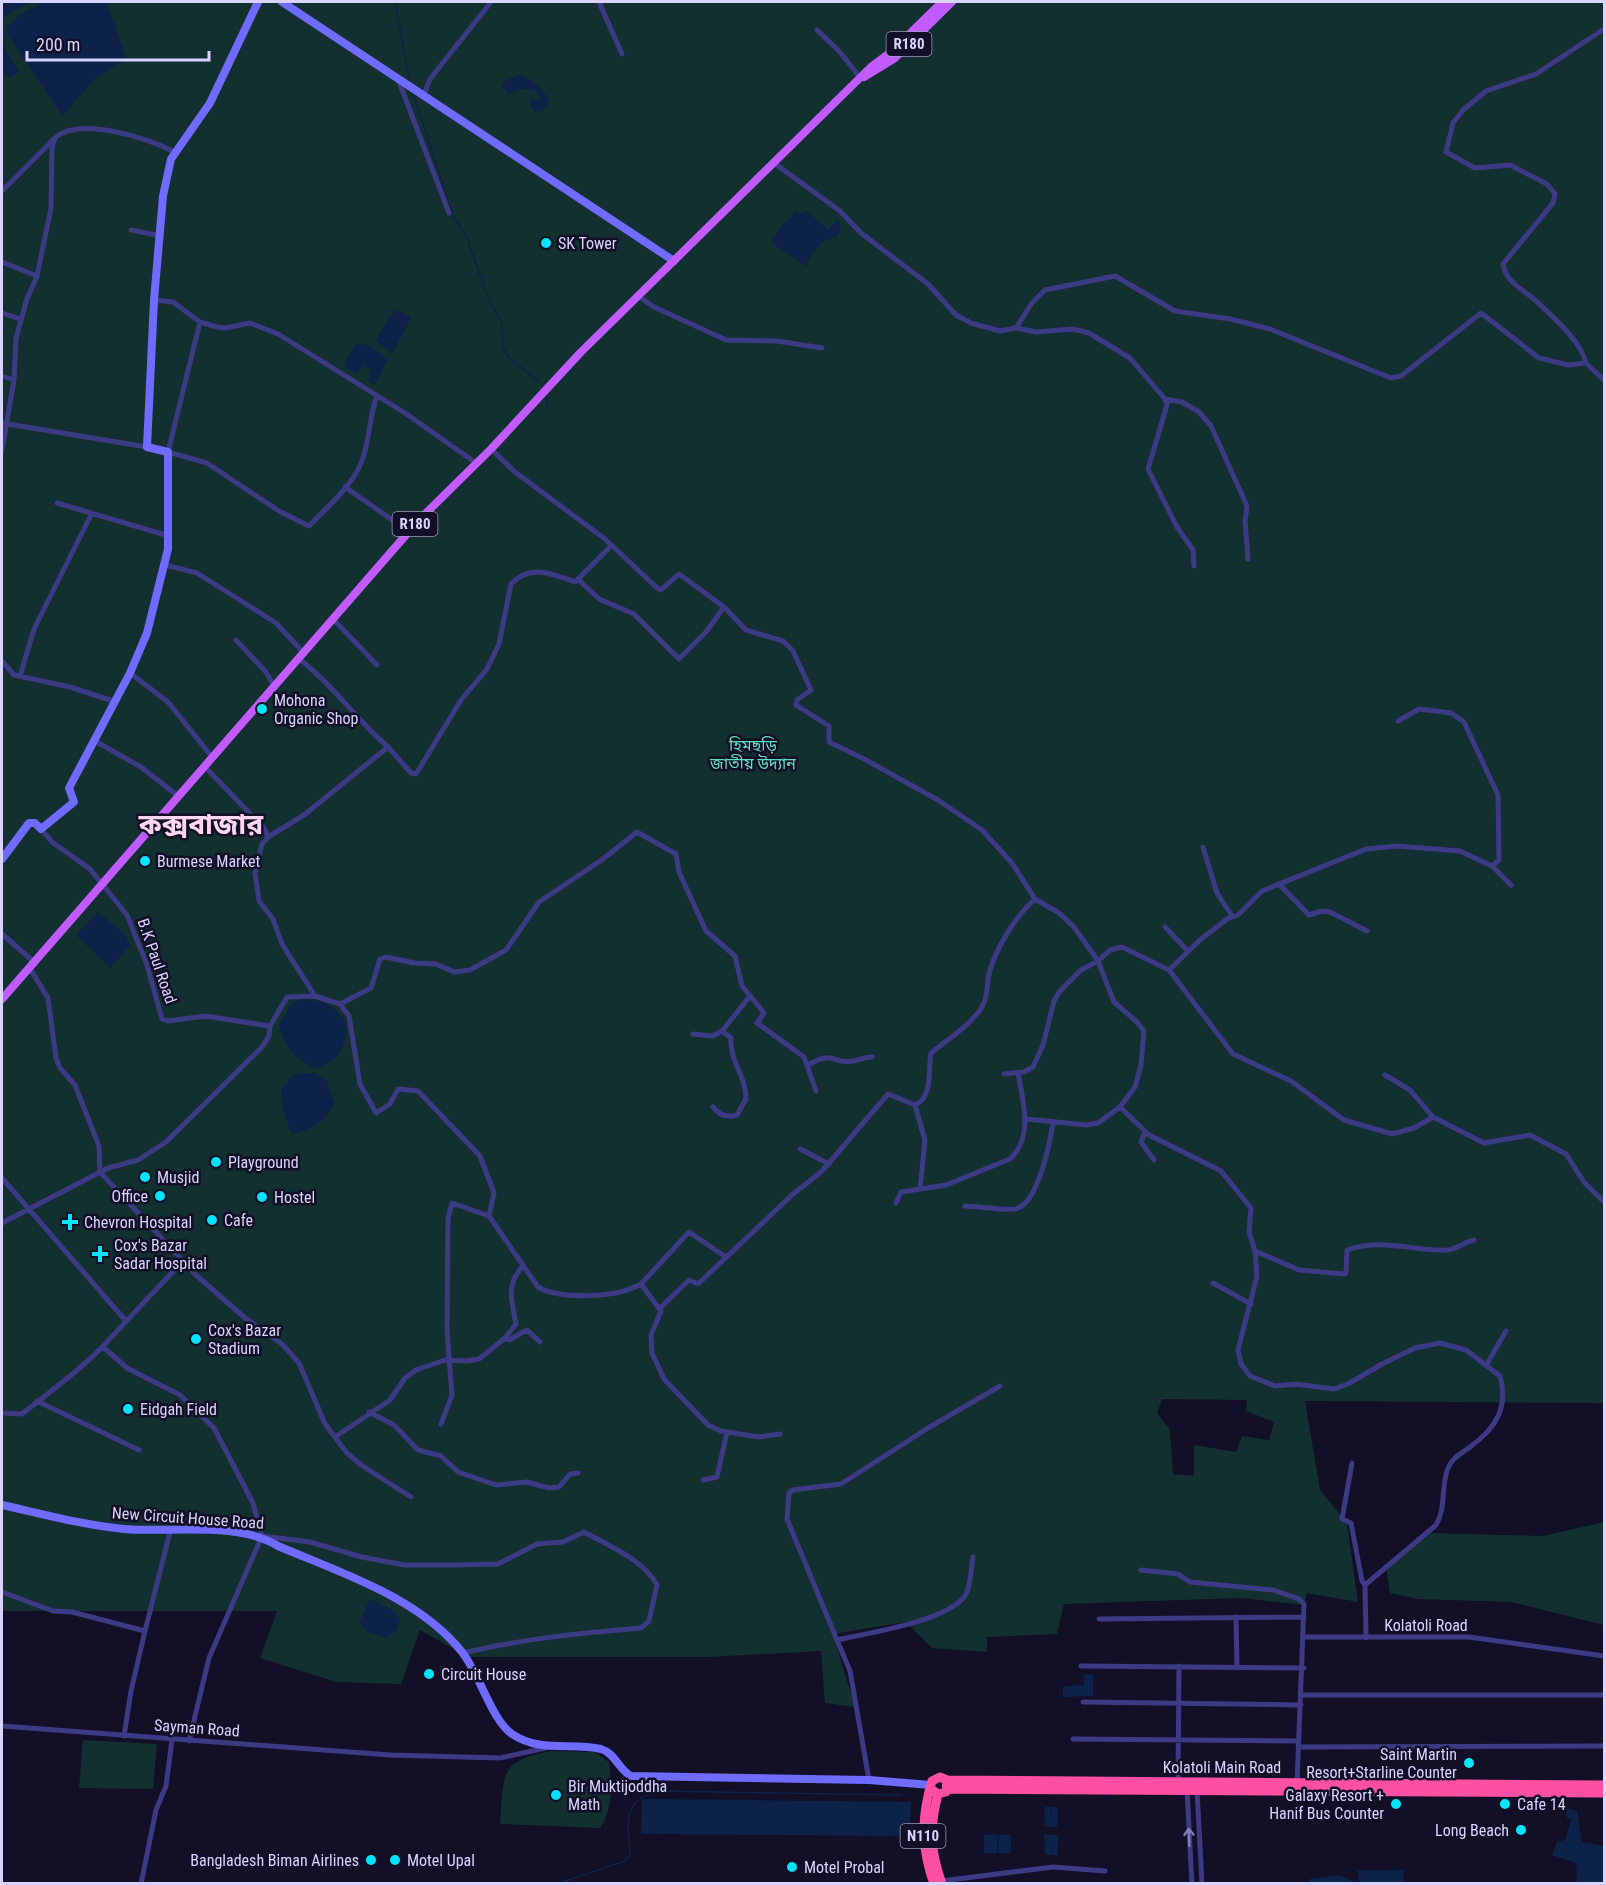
<svg xmlns="http://www.w3.org/2000/svg" width="1606" height="1885" viewBox="0 0 1606 1885" font-family="'Roboto Condensed','Noto Sans Bengali',sans-serif">
	<rect width="100%" height="100%" fill="#130f26"/>
	<path fill="#12302f" fill-rule="evenodd" d="M2,2H1604V1403L1305,1401L1320,1490L1347,1523L1358,1602L1307,1593L1304,1605L1241,1598L1064,1604L1057,1634L987,1637V1652L932,1648L906,1622L833,1634L855,1707L825,1703L821,1651L708,1657H468L420,1630L401,1684L336,1682L260,1658L277,1611H2ZM1162,1399L1247,1400L1246,1411L1274,1422L1269,1440L1242,1436L1236,1452L1194,1445V1476L1173,1474L1170,1430L1157,1413Z
		M1604,1522V1625L1511,1602L1418,1599L1390,1593L1386,1566L1429,1533L1543,1536Z
		M83,1740L157,1744L153,1789L79,1788Z
		M551,1751L594,1752L609,1762C612,1784 613,1810 600,1828L500,1824C504,1776 497,1761 551,1751Z"/>
	<path fill="#0c2248" d="M2,2H30L2,18Z
		M44,2H106L127,59L96,78L62,116L7,34L6,28L20,14Z
		M2,42L19,72L10,78L2,69Z
		M518,75C533,79 542,87 549,101L541,112L534,111L529,103L533,99L540,101L537,92C527,88 518,87 509,95L502,86L505,81Z
		M796,211L803,214L807,211L828,230L838,219L841,227L838,236C822,240 810,250 807,267L771,243L778,230Z
		M397,310L411,318L392,354L376,341L388,318Z
		M356,344L369,345L387,359L375,385L368,381L371,370L364,365L357,374L347,369L345,362Z
		M98,912L125,934L130,946L110,968L76,935Z
		M301,998C336,1001 362,1022 336,1057C332,1062 322,1065 316,1069C296,1060 285,1047 279,1026L289,1007Z
		M313,1073L326,1080L335,1104C324,1122 312,1129 292,1135L283,1110L281,1089L294,1074Z
		M372,1599L395,1612L400,1620L396,1631L387,1638L368,1632L360,1623L368,1603Z
		M1084,1675H1093V1696L1063,1697V1686L1084,1685Z
		M642,1799L911,1802L910,1836L641,1834Z
		M1045,1807H1051V1825L1052,1807H1058L1057,1827H1044Z
		M1565,1808L1577,1811L1582,1842L1604,1846V1883H1577L1576,1863L1552,1855L1557,1842L1565,1840L1572,1818H1567Z
		M997,1834V1853H984V1835Z
		M998,1835H1011V1853H998Z
		M1044,1835H1058V1855H1052L1051,1849V1855H1045Z
		M1358,1870H1403L1404,1883H1359Z
		M1340,1875L1353,1881L1351,1883H1310V1879Z"/>
	<g fill="none" stroke-linecap="round" stroke-linejoin="round">
		<path stroke="#0c2248" stroke-width="1.5" d="M395,2L410,82
			M413,93L453,216L467,238L488,298L502,323L503,348L509,357L539,382
			M546,394L548,408
			M557,1884L625,1861L630,1855C628,1823 621,1801 658,1791L901,1795"/>
		<path stroke="#3d3a85" stroke-width="5" d="M599,2L622,54
			M817,30L840,52L861,79
			M398,79L449,213
			M423,97L430,79L491,2
			M774,163L840,211L861,233L928,284L956,315L971,323L1000,331L1016,328L1036,332L1073,329L1089,333L1130,358L1165,399L1167,405L1148,469L1177,527L1193,550L1194,566
			M2,191L54,139
			M131,230L161,236
			M2,262L37,276
			M638,296L654,307L726,340L777,341L822,348
			M154,300L173,302L200,322L217,327L226,328L250,323L278,334L405,413L476,463
			M2,313L20,319
			M200,322L168,452L207,463L279,511L309,526C330,504 358,482 365,451C370,432 370,414 377,396
			M1016,328L1032,303L1045,290L1115,276L1175,311L1230,319L1270,329L1391,378L1401,376L1481,313L1539,358L1568,365L1586,363C1581,341 1553,317 1536,301C1523,289 1506,283 1503,264L1553,203L1555,194L1547,184L1510,165L1475,168L1446,152L1453,123L1463,110L1486,91L1536,74L1604,29
			M1586,363L1604,380
			M2,376L14,380
			M1165,399L1182,402L1199,412L1211,426L1247,506L1245,521L1248,559
			M2,423L147,447
			M491,449L515,472L605,539L656,587L661,590L679,574L724,607L746,630L783,641L793,651L811,690L797,700L796,705L829,726V742L864,759L938,800L982,830L1012,863L1035,899L1059,913L1074,927L1098,961L1110,950L1122,947L1169,970L1200,940L1227,919L1238,915L1262,891L1366,849L1397,846L1460,851L1492,866L1511,885
			M2,450L14,380L16,338L27,299L37,276L51,208L52,148L55,138C79,116 149,138 174,152
			M345,487L408,531
			M57,503L169,536
			M165,565L197,573L227,592L276,623L303,652
			M579,580L599,599L634,614L679,659L706,632L724,607
			M333,619L377,665
			M236,640L266,672L274,686
			M298,658C332,684 356,719 388,747
			M2,661L14,675L70,687L113,701
			M130,673L168,702L212,757
			M20,676L34,629L92,513
			M1398,721L1419,709L1451,713L1464,722L1498,795L1499,860L1492,866
			M95,741L141,767L178,796
			M204,766L264,828L268,837L262,844L255,873L259,901L273,919L282,944L315,996L340,1004L371,988L380,959L386,957L414,963L436,964L454,972L470,970L506,950L539,902L603,859L637,832L676,854L679,872L706,931L735,956L742,986L764,1013L757,1023L804,1057L816,1091
			M41,829L52,842L90,869L127,915L147,965L162,1019L168,1021L205,1016L270,1026
			M268,837L304,815L388,747L411,773L416,774L461,700L487,669L499,644L511,584C531,563 552,574 575,582L610,547
			M1203,847L1217,893L1232,916
			M1279,884L1309,915L1322,911L1330,912L1367,931
			M1165,927L1188,951
			M2,934L34,962
			M29,967L48,998L56,1058L60,1068L75,1085L99,1146L100,1172L196,1275L245,1318L282,1344L299,1363L325,1424L347,1453L361,1465L411,1497
			M1169,970L1233,1054L1291,1081L1344,1120L1392,1134L1414,1128L1433,1117L1484,1143L1530,1135L1566,1154L1584,1182L1604,1202
			M340,1004L349,1016L360,1084L376,1113L390,1104L398,1089L418,1091L480,1156L494,1193L489,1216L452,1203L448,1218L447,1331L452,1395L441,1424
			M693,1034L713,1036L722,1031L750,996
			M808,1065C836,1049 832,1065 853,1061C860,1060 864,1057 872,1057
			M1004,1074L1024,1072L1033,1067L1043,1045L1054,1001L1059,992L1081,970L1098,961L1114,1002L1137,1022L1144,1031L1141,1065L1135,1087L1120,1107L1098,1123L1086,1125L1026,1119
			M1385,1075L1410,1090L1433,1117
			M713,1107C719,1115 727,1118 737,1115L746,1099C747,1078 729,1060 731,1038L722,1031
			M1120,1107L1149,1135L1221,1171L1251,1208L1249,1232L1255,1251L1257,1276L1238,1350L1241,1364L1250,1376L1275,1386L1296,1384L1334,1389L1348,1384L1382,1364L1415,1348L1440,1343L1466,1350L1500,1376C1509,1408 1495,1429 1470,1447C1462,1453 1453,1457 1449,1466C1440,1484 1447,1507 1436,1525L1365,1585L1366,1638
			M1145,1132L1141,1142L1154,1160
			M800,1149L829,1164
			M2,1178L125,1320
			M920,1189L925,1140L915,1105C933,1098 928,1069 931,1053C947,1040 968,1027 980,1010C989,998 986,983 990,970C998,945 1015,917 1035,899
			M896,1203L901,1192L946,1185L1010,1159C1034,1137 1023,1101 1018,1073
			M965,1206C975,1206 1009,1211 1015,1209C1038,1205 1050,1142 1053,1123
			M489,1216L538,1287C561,1300 617,1298 641,1284L661,1311L651,1335L652,1353L664,1379L708,1425L721,1431L759,1437L780,1434
			M2,1223L108,1168L138,1160L166,1142L263,1046L269,1036L270,1026L287,997L315,996
			M1255,1251L1299,1270L1344,1274L1346,1273L1347,1250C1384,1237 1413,1252 1448,1250C1457,1249 1465,1242 1474,1240
			M1213,1283L1251,1304
			M641,1284L689,1232L726,1257
			M660,1308L689,1280L698,1284L792,1195L822,1171L888,1094L915,1105
			M505,1338L509,1340L527,1330L540,1342
			M103,1347L127,1368L180,1395L214,1428L253,1503L262,1536
			M1487,1364L1506,1331
			M37,1401L139,1450
			M369,1412L394,1425L418,1450L441,1456L458,1472L496,1485L527,1482L549,1488L559,1487L570,1474L578,1473
			M2,1413L22,1414C49,1392 80,1371 103,1346C130,1318 155,1289 183,1262
			M335,1437L390,1400L405,1378L416,1370L445,1360L467,1361L479,1359L505,1338L516,1324C512,1301 505,1285 523,1266
			M1352,1463L1342,1519L1351,1523L1362,1581L1365,1585
			M703,1480L717,1477L727,1432
			M262,1536L310,1542L362,1557L404,1565H453L498,1564L537,1544L563,1542L584,1532C608,1545 644,1560 657,1585L649,1621L641,1628C581,1633 521,1639 463,1653
			M1141,1570L1178,1574L1190,1582L1273,1590L1299,1599L1304,1604L1297,1783
			M2,1592L53,1611L72,1612L145,1631L170,1532
			M1236,1617L1237,1667
			M1099,1619L1304,1617
			M1305,1637H1469L1604,1656
			M837,1640L787,1519L789,1493L793,1490L841,1484L928,1428L1000,1386
			M1081,1666L1304,1668
			M1302,1695H1604
			M1083,1702L1301,1705
			M2,1726L390,1755L500,1758L550,1747
			M124,1736L131,1691L145,1631
			M1073,1739L1299,1741
			M189,1741L209,1658L262,1536
			M1299,1747L1604,1746
			M869,1780L850,1671L837,1640C867,1633 951,1621 966,1594C971,1585 971,1567 973,1557
			M1178,1782L1179,1666
			M1187,1790L1192,1884
			M1197,1790L1202,1884
			M941,1881L1053,1867L1105,1871
			M141,1884L156,1810L166,1786L172,1740"/>
		<path stroke="#6f6bff" stroke-width="8" d="M282,2L674,261
			M2,859L29,823H35L41,829L74,802L69,788L130,673L147,633L168,549V452L147,447L154,300L163,196L171,159L210,103L258,2
			M2,1505C42,1514 83,1525 124,1529C171,1533 238,1521 278,1546C341,1573 418,1597 462,1652C480,1675 491,1719 512,1734C540,1753 571,1742 601,1749C615,1753 619,1770 631,1776L869,1780L931,1785"/>
		<path stroke="#c25bff" stroke-width="8" d="M864,77L895,58L952,2
			M2,999L419,520L491,449L581,352L871,67L891,52L942,2"/>
		<path stroke="#ff4fa3" stroke-width="9" d="M947,1780L1604,1785
			M931,1789L938,1794L946,1792L947,1780L940,1777L932,1781C921,1816 921,1848 934,1884
			M948,1789L1604,1793
			M938,1794C929,1830 930,1849 942,1884"/>
	</g>
	<defs><path id="oneway-shaft" d="M-6 0H5M1.5-3L5.5 0L1.5 3" fill="none" stroke-width="1.6" stroke-linecap="round" stroke-linejoin="round" transform="scale(1.5)"/></defs>
	<use stroke="#837fbc" href="#oneway-shaft" transform="translate(1189 1837) rotate(-92)"/>
	<g fill="#00e5ff" stroke="#130f26" stroke-width="2">
		<circle cx="546" cy="243" r="6"/>
		<circle cx="262" cy="709" r="6"/>
		<circle cx="145" cy="861" r="6"/>
		<circle cx="216" cy="1162" r="6"/>
		<circle cx="145" cy="1177" r="6"/>
		<circle cx="160" cy="1196" r="6"/>
		<circle cx="262" cy="1197" r="6"/>
		<circle cx="212" cy="1220" r="6"/>
		<path d="M67 1213h6v6h6v6h-6v6h-6v-6h-6v-6h6z"/>
		<path d="M97 1245h6v6h6v6h-6v6h-6v-6h-6v-6h6z"/>
		<circle cx="196" cy="1339" r="6"/>
		<circle cx="128" cy="1409" r="6"/>
		<circle cx="429" cy="1674" r="6"/>
		<circle cx="1469" cy="1763" r="6"/>
		<circle cx="556" cy="1795" r="6"/>
		<circle cx="1396" cy="1804" r="6"/>
		<circle cx="1505" cy="1804" r="6"/>
		<circle cx="1521" cy="1830" r="6"/>
		<circle cx="371" cy="1860" r="6"/>
		<circle cx="395" cy="1860" r="6"/>
		<circle cx="792" cy="1867" r="6"/>
	</g>
	<g text-anchor="middle" dominant-baseline="central" stroke-width="5" stroke-linejoin="round" paint-order="stroke">
		<g fill="#130f26" stroke="#9e99be" stroke-width="1.5">
			<rect x="886.5" y="32" width="45" height="24" rx="4.5"/>
			<rect x="392.5" y="512" width="45" height="24" rx="4.5"/>
			<rect x="900.5" y="1824" width="45" height="24" rx="4.5"/>
		</g>
		<g font-size="15" font-weight="bold" fill="#d9d4ff">
			<text x="909" y="44">R180</text>
			<text x="415" y="524">R180</text>
			<text x="923" y="1836">N110</text>
		</g>
		<g font-size="16" fill="#d9d4ff" stroke="#130f26" text-anchor="start">
			<text x="558" y="243">SK Tower</text>
			<text x="274" y="700">Mohona<tspan x="274" dy="18">Organic Shop</tspan></text>
			<text x="157" y="861">Burmese Market</text>
			<text x="228" y="1162">Playground</text>
			<text x="157" y="1177">Musjid</text>
			<text x="148" y="1196" text-anchor="end">Office</text>
			<text x="274" y="1197">Hostel</text>
			<text x="224" y="1220">Cafe</text>
			<text x="84" y="1222">Chevron Hospital</text>
			<text x="114" y="1245">Cox's Bazar<tspan x="114" dy="18">Sadar Hospital</tspan></text>
			<text x="208" y="1330">Cox's Bazar<tspan x="208" dy="18">Stadium</tspan></text>
			<text x="140" y="1409">Eidgah Field</text>
			<text x="441" y="1674">Circuit House</text>
			<text x="1457" y="1754" text-anchor="end">Saint Martin<tspan x="1457" dy="18">Resort+Starline Counter</tspan></text>
			<text x="568" y="1786">Bir Muktijoddha<tspan x="568" dy="18">Math</tspan></text>
			<text x="1384" y="1795" text-anchor="end">Galaxy Resort +<tspan x="1384" dy="18">Hanif Bus Counter</tspan></text>
			<text x="1517" y="1804">Cafe 14</text>
			<text x="1509" y="1830" text-anchor="end">Long Beach</text>
			<text x="359" y="1860" text-anchor="end">Bangladesh Biman Airlines</text>
			<text x="407" y="1860">Motel Upal</text>
			<text x="804" y="1867">Motel Probal</text>
		</g>
		<g font-size="16" fill="#5fe0c0" stroke="#130f26">
			<text x="753" y="745">হিমছড়ি<tspan x="753" dy="18">জাতীয় উদ্যান</tspan></text>
		</g>
		<g font-size="16" fill="#d9d4ff" stroke="#130f26">
			<text transform="translate(157 961) rotate(71)">B.K Paul Road</text>
			<text transform="translate(188 1518) rotate(4)">New Circuit House Road</text>
			<text x="1426" y="1625">Kolatoli Road</text>
			<text transform="translate(197 1728) rotate(4)">Sayman Road</text>
			<text x="1222" y="1767">Kolatoli Main Road</text>
		</g>
		<g font-size="28" font-weight="bold" fill="#ffd6f0" stroke="#130f26">
			<text x="201" y="824">কক্সবাজার</text>
		</g>
	</g>
	<rect width="1606" height="1885" fill="none" stroke="#d9d4ff" stroke-width="6"/>
	<path d="M27 51v9h182v-9" fill="none" stroke="#d9d4ff" stroke-width="3"/>
	<text x="36" y="51" font-size="18" fill="#d9d4ff" stroke="#130f26" stroke-width="4.5" paint-order="stroke">200 m</text>
</svg>
